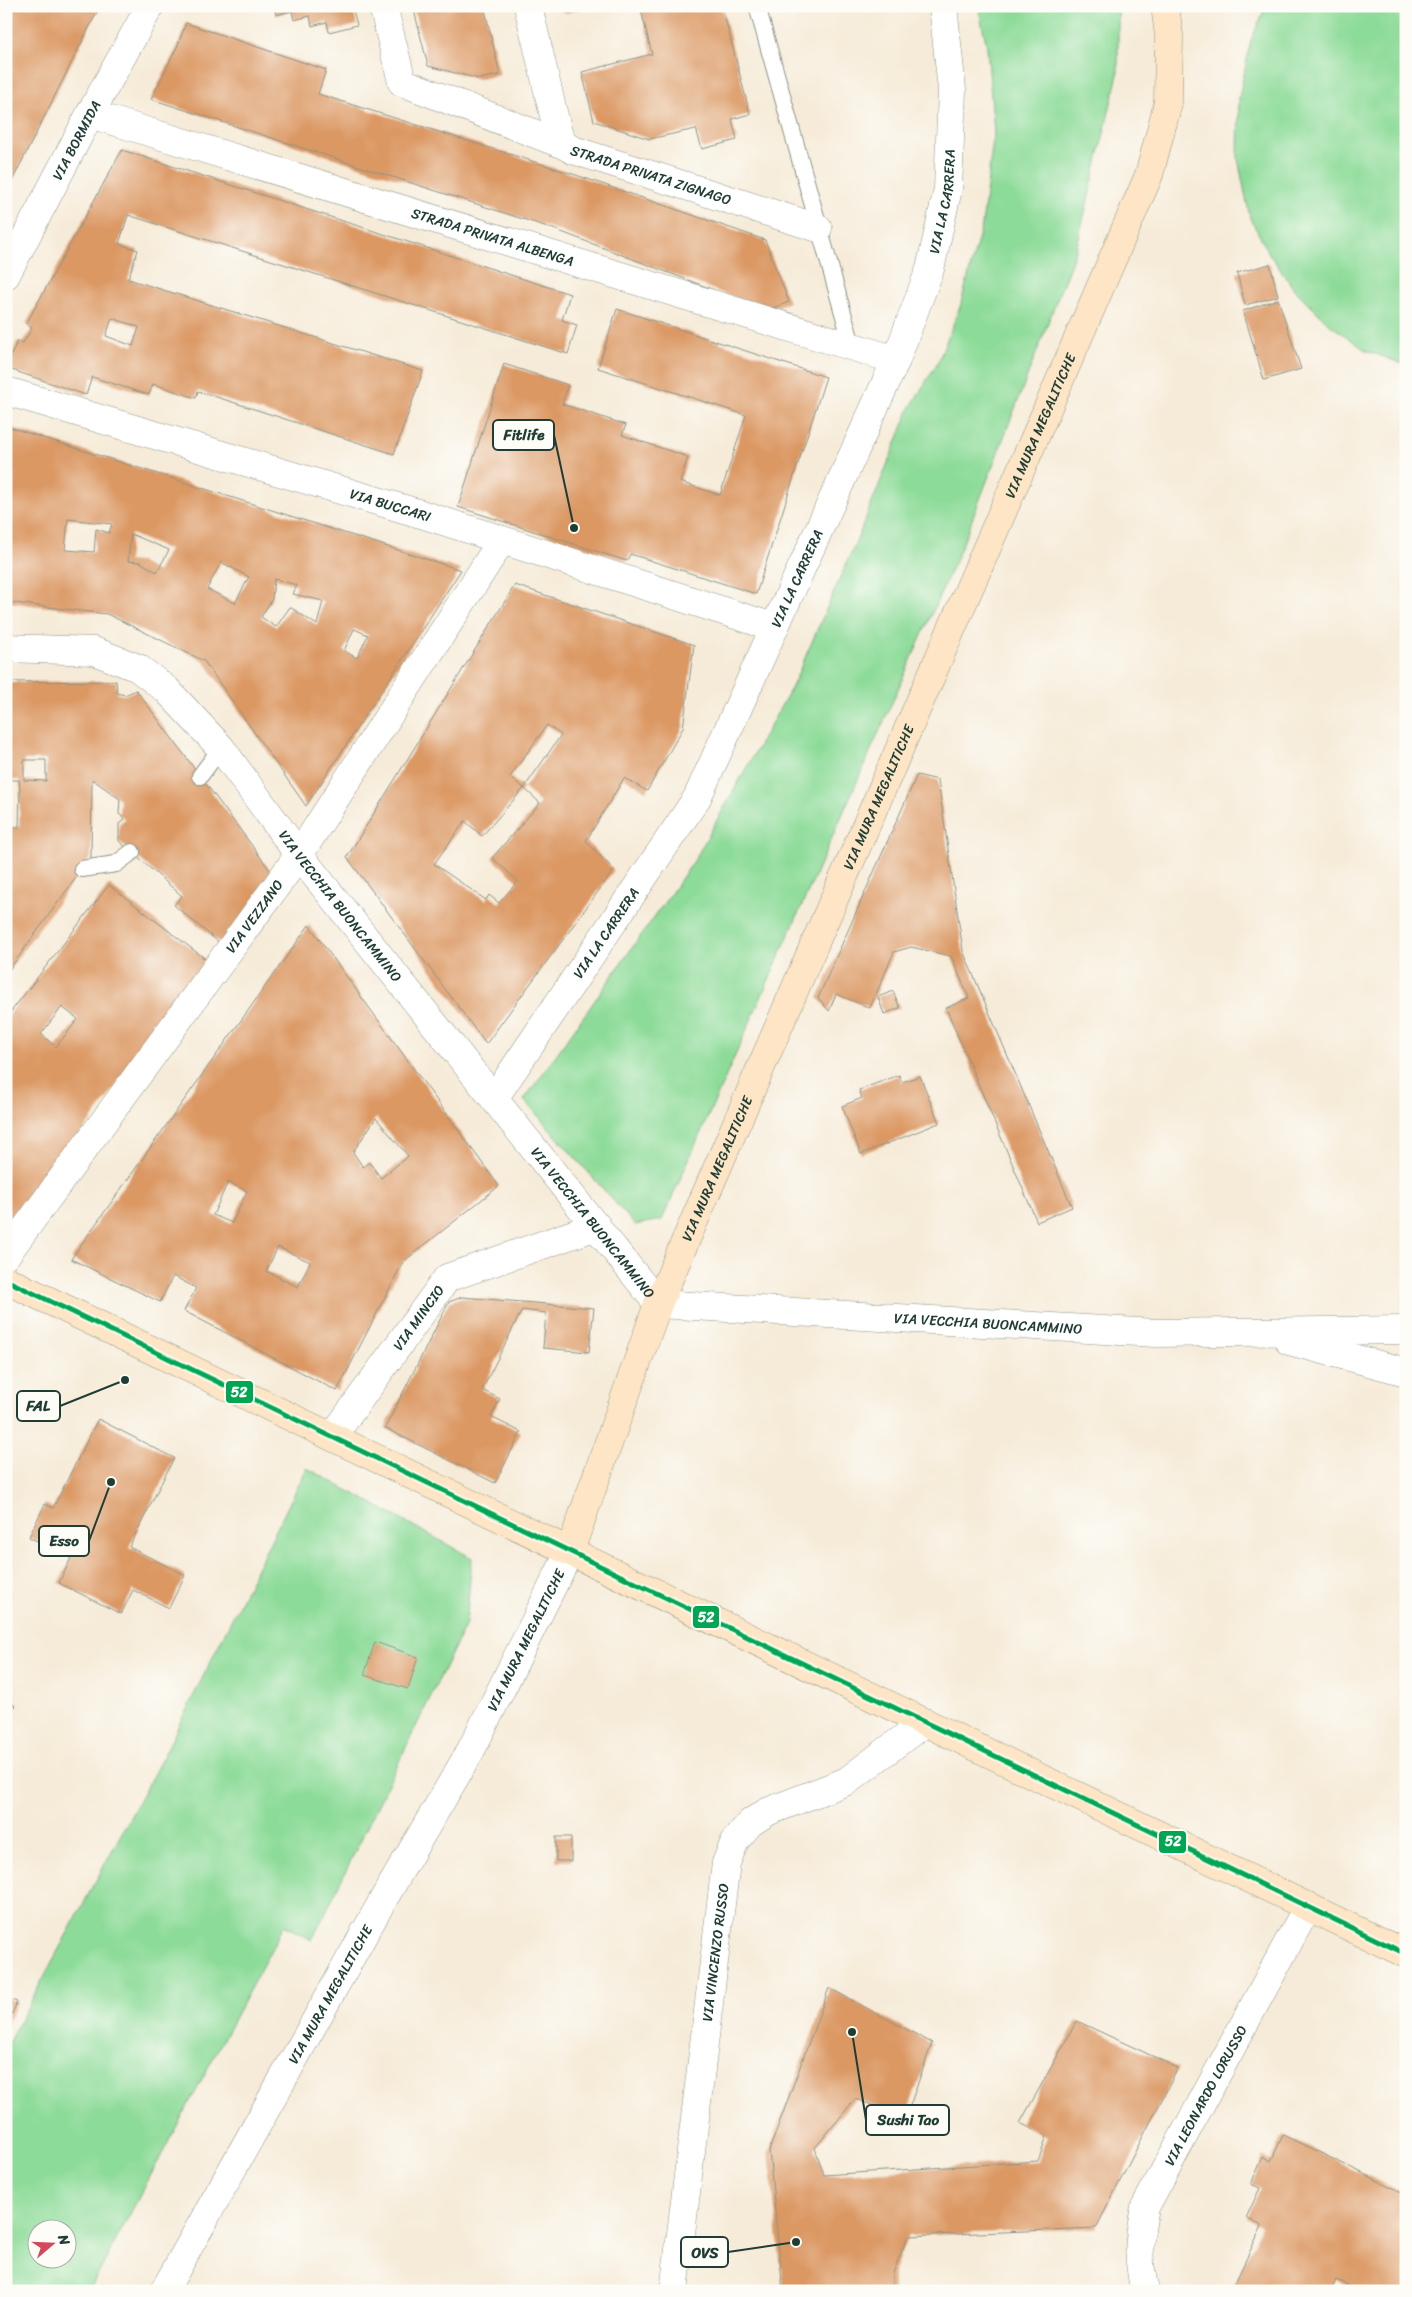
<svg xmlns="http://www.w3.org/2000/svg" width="1412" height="2297" viewBox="0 0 1412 2297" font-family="Sriracha,sans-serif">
	<rect width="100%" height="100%" fill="#fdfcf7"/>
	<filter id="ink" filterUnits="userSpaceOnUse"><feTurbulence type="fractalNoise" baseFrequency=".02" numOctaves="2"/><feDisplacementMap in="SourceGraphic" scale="10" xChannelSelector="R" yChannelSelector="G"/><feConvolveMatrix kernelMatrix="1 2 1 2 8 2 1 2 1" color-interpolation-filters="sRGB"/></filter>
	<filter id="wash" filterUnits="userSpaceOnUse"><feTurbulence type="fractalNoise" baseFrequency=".0096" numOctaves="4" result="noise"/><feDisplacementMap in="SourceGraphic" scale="20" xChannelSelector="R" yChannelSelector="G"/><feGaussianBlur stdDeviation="1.12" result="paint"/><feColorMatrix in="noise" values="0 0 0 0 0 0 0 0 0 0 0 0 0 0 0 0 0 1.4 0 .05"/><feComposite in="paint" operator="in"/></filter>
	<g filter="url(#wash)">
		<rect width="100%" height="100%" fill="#f6ebd8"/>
		<path fill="#8ddb99" stroke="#568c66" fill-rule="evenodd" d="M978,6H1118V74L1076,250L963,543L662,1220L635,1225L524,1100L694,861L793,685L859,535L910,408L938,362L960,307L982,225L994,132L987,47Z
			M1266,6H1406V365L1367,351L1329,324L1294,289L1270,255L1250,218L1238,159L1239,98L1251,40Z
			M307,1468L472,1558L466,1624L312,1940L284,1925L89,2291H6V2047L166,1751ZM38,2230H68V2260H38Z"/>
		<g id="blocks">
			<path fill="#db9864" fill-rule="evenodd" d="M6,6H100L6,193Z
				M274,6H352L357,25L329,32L327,22L312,26L310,16L294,20L292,11L276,15Z
				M413,6H484L500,75L479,79L428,66Z
				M564,6H588V7L565,13Z
				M640,6H722L750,114L732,119L737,140L702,149L696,129L649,139L594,121L582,72L652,54Z
				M186,23L326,70L318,94L570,173L765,240L789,302L767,310L551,228L151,99L177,47Z
				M122,150L570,294L562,320L577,325L568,354L128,215L119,244L138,250L128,279L423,371L394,454L198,391L196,398L153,384L149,395L92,377L86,395L6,368L17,341L23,343L32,328L26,324ZM112,318L139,327L133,346L106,336Z
				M1270,264L1278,296L1245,305L1237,273Z
				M1278,299L1301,369L1264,380L1243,311Z
				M617,309L826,377L756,594L630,554L627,561L458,507L504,364L568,385L562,404L626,425L622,435L688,457L680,482L720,495L746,415L598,368Z
				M6,426L461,570L306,806L204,661L107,614L6,602ZM68,519L112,524L109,533L96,529L94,552L65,550ZM131,534L169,550L157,572L140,562L128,561ZM221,562L249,577L235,603L207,589ZM274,579L297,585L293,594L323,601L317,625L290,607L276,627L261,617L272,599ZM354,629L368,635L357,658L344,651Z
				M515,585L694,645L683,728L647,791L624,778L586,841L614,870L486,1044L347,857ZM547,725L561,735L524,788L510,777ZM524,788L540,803L492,858L518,881L499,903L489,895L486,900L434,864L465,821L482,836Z
				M116,681L117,693L125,695L136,690L273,874L222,945L174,905L182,896L119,841V824L125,819L119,814L120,799L92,779L91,857L6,974L7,827H19L20,789L19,780H6V682ZM24,760H46V781L24,780Z
				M917,775L938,780L963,951L1072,1207L1037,1222L946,1008L969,998L951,956L911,947L894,952L870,1008L836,994L829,1011L818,998Z
				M109,885L208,961L6,1236V1018ZM62,1007L78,1019L56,1047L41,1034Z
				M309,925L499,1186L403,1262L337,1391L184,1311L196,1288L173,1276L160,1302L71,1259ZM376,1118L408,1156L381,1178L369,1162L363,1167L353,1152ZM228,1182L247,1191L232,1223L213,1215ZM278,1247L310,1262L298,1287L266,1271Z
				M893,991L900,1008L884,1014L878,997Z
				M899,1075L902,1082L920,1076L939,1123L861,1154L842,1106L862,1098L859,1090Z
				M462,1297L594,1308L589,1352L543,1348L546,1313L522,1310L482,1390L500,1399L491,1417L521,1432L495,1483L385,1428L449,1302Z
				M98,1419L174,1458L129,1547L185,1575L169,1608L133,1590L121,1614L59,1583L71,1558L29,1537L45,1504L53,1508Z
				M375,1642L418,1657L408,1689L364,1675Z
				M6,1696L15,1706L6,1713Z
				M556,1837H571V1861H556Z
				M829,1988L932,2043L906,2117L855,2099L815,2148L824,2175L1038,2161L1047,2136L1020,2123L1077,2021L1178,2068L1096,2228L908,2236L893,2273V2291H783L769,2151Z
				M6,1998L17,2002L6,2028Z
				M1283,2135L1406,2194V2291H1360L1336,2280L1331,2291H1231L1262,2226L1246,2218L1260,2188L1251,2184L1263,2157L1271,2161Z"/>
		</g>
	</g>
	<g filter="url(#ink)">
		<use href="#blocks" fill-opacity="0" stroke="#8a9486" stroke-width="1"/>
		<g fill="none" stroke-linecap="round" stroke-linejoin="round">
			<g stroke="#8a9486" stroke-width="18">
				<path id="service" d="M757,6L852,345
					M200,776L221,748
					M82,869L116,864L132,852"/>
			</g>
			<g stroke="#8a9486" stroke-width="29">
				<g id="minor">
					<path d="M383,6L402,82L564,145"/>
					<path id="s1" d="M528,6L558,133L564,145L573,150L818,228"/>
					<path id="s2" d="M90,114L896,360"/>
					<path id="s3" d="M6,275L90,114L150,6"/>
					<path id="s4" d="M6,391L421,514L773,627"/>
					<path id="s5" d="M6,648L94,651L138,668L167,690L221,748L299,855L658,1304L1155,1333L1406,1330"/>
					<path id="s6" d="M495,1097L697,798L896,360L930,269L948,189L952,90L943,6"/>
					<path id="s7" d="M6,1255L299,855L502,540"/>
					<path d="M1289,1341L1406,1372"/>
					<path id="s8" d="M333,1436L447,1278L597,1226"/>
					<path id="s9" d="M674,2291L726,1863L735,1841L750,1823L767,1812L847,1781L925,1722"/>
					<path id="s10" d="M1145,2291C1137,2257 1138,2241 1145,2207L1308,1906"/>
				</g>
			</g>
			<g stroke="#8a9486" stroke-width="29">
				<g id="tertiary">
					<path id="s11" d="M164,2291L383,1900L471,1750L570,1551"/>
				</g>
			</g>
			<g stroke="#8a9486" stroke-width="29">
				<g id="secondary">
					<path d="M6,1280L1406,1954"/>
					<path id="s12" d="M570,1551L658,1304L1149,175L1168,103L1169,35L1165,6"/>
				</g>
			</g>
			<use href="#service" stroke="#fff" stroke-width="16"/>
			<use href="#minor" stroke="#fff" stroke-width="28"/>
			<use href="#tertiary" stroke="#fff" stroke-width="28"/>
			<use href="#secondary" stroke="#fde5c5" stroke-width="28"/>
			<g stroke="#fdfcf7" stroke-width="9">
				<path id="bus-1" d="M6,1280L1406,1954"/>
			</g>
			<use href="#bus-1" stroke="#00a651" stroke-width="5"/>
		</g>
	</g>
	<g text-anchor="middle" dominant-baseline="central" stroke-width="4" stroke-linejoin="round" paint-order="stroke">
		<g font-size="14" fill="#1f3d34" stroke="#fdfcf7">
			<text stroke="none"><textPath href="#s3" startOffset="152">VIA BORMIDA</textPath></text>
			<text stroke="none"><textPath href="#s1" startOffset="236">STRADA PRIVATA ZIGNAGO</textPath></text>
			<text stroke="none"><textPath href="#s6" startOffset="1008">VIA LA CARRERA</textPath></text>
			<text stroke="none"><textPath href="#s2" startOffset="421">STRADA PRIVATA ALBENGA</textPath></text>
			<text stroke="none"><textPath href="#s12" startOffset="1220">VIA MURA MEGALITICHE</textPath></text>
			<text stroke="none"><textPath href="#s4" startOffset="401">VIA BUCCARI</textPath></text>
			<text stroke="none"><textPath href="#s6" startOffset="602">VIA LA CARRERA</textPath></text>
			<text stroke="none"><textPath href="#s12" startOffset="815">VIA MURA MEGALITICHE</textPath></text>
			<text stroke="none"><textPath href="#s5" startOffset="449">VIA VECCHIA BUONCAMMINO</textPath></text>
			<text stroke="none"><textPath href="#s7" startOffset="420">VIA VEZZANO</textPath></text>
			<text stroke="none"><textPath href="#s6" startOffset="198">VIA LA CARRERA</textPath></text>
			<text stroke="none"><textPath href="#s12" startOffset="410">VIA MURA MEGALITICHE</textPath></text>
			<text stroke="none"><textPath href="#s5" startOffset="854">VIA VECCHIA BUONCAMMINO</textPath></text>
			<text stroke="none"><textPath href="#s8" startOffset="146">VIA MINCIO</textPath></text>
			<text stroke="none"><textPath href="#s5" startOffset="1289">VIA VECCHIA BUONCAMMINO</textPath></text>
			<text stroke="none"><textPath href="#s11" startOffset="745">VIA MURA MEGALITICHE</textPath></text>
			<text stroke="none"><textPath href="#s9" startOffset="341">VIA VINCENZO RUSSO</textPath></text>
			<text stroke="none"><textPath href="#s11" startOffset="340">VIA MURA MEGALITICHE</textPath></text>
			<text stroke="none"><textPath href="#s10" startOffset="212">VIA LEONARDO LORUSSO</textPath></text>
		</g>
	</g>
	<path fill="none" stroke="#1f3d34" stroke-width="2" d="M574 528L554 435M125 1380L60 1406M111 1482L89 1541M852 2032L866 2120M796 2242L728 2252"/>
	<g fill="#1f3d34" stroke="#fdfcf7" stroke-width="2">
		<circle cx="574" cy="528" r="5"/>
		<circle cx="125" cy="1380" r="5"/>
		<circle cx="111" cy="1482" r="5"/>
		<circle cx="852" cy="2032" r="5"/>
		<circle cx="796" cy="2242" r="5"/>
	</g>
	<g fill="#fdfcf7" stroke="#1f3d34" stroke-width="2">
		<rect x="493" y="420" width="61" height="30" rx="5"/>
		<rect x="17" y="1391" width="43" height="30" rx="5"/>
		<rect x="39" y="1526" width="50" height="30" rx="5"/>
		<rect x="866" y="2105" width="83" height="30" rx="5"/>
		<rect x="681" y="2237" width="47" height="30" rx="5"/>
	</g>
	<g font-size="15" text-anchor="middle" font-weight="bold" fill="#1f3d34">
		<text x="524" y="440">Fitlife</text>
		<text x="38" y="1411">FAL</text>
		<text x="64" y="1546">Esso</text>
		<text x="908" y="2125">Sushi Tao</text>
		<text x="705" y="2258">OVS</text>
	</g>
	<g stroke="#fdfcf7" stroke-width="2">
		<rect x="225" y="1380" width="29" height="24" rx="5" fill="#00a651"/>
		<rect x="692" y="1605" width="28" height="24" rx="5" fill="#00a651"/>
		<rect x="1158" y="1830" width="29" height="24" rx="5" fill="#00a651"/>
	</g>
	<g font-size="14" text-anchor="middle" font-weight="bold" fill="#fff">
		<text x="239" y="1397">52</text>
		<text x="706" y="1622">52</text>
		<text x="1173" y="1846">52</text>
	</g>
	<rect width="1412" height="2297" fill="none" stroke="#fdfcf7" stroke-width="25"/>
	<g transform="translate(52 2244) rotate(71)"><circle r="24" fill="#fdfcf7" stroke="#a4b0a9"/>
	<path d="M0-4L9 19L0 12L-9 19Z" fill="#d1495b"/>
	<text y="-8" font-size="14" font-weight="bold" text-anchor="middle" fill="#1f3d34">N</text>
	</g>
</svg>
